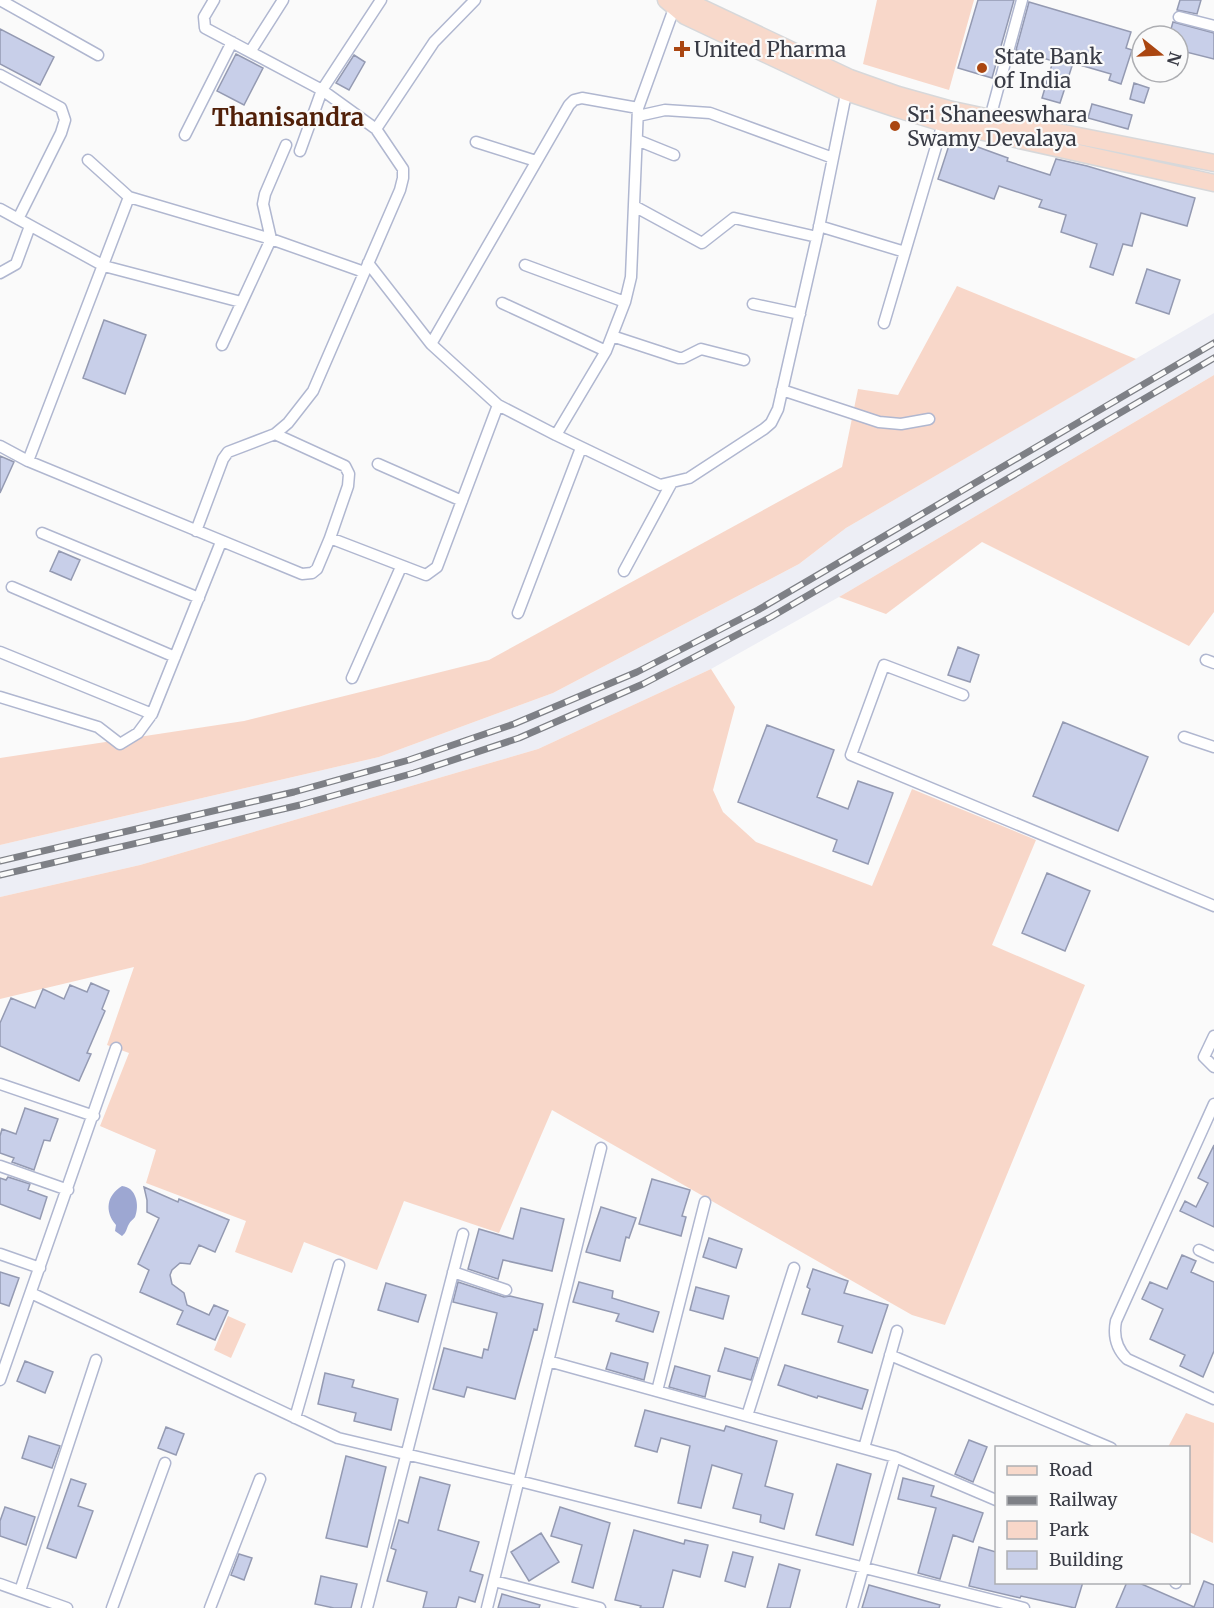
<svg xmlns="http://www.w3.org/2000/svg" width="1214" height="1608" viewBox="0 0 1214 1608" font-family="Merriweather,serif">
	<rect width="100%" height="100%" fill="#fafafa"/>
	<path fill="#edeef5" d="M1214,313V375L839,597L711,669L538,749L140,865L0,897V845L379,757L553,693L799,564L846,528Z"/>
	<path fill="#f8d7c9" d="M877,0H974L949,90L863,64Z
		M957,286L1136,359L846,528L799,564L553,693L379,757L0,845V758L244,721L489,660L842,467L858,389L898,395Z
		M1214,375V612L1189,646L982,542L886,614L839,597Z
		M711,669L735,707L713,790L723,812L756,842L872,886L912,789L1036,840L992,945L1085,985L945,1325L912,1315L552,1110L499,1233L404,1201L377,1270L304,1242L292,1273L235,1252L246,1221L146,1183L156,1150L100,1126L129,1053L107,1045L134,967L0,999V897L140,865L538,749Z
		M228,1316L246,1324L231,1358L214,1350Z
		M1186,1413L1214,1423L1213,1543L1189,1532L1188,1448L1168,1447Z"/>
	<path fill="#9da7d2" d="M122,1186C136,1187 140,1205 135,1217C134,1219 130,1221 129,1224C126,1229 127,1232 122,1236L115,1231L116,1225C104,1211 107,1195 122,1186Z"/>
	<path fill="#c8cfe9" stroke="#949ab2" stroke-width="1.5" d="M978,0H1014L992,78L958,68Z
		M1180,0H1201L1197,14L1177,10Z
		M1029,2L1131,32L1126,48L1132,50L1121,84L1109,80L1111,74L1073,63L1060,103L1042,98L1053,61L1016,50Z
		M1173,22L1214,33V59L1178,50V36H1169Z
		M0,29L54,57L40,85L0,64Z
		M236,54L263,68L244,105L217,91Z
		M354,55L365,62L349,90L336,83Z
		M1134,83L1149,88L1144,103L1130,99Z
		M1092,104L1132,115L1128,129L1088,118Z
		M952,136L977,141L975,146L1008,158L1007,161L1050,175L1056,159L1087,166L1195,198L1187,226L1141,213L1132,246L1123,244L1113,275L1090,267L1097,244L1061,232L1066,215L1039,207L1042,200L999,186L994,199L938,179Z
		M1147,269L1180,280L1169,314L1136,303Z
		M104,320L146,335L125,394L83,378Z
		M0,456L14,462L0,493Z
		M59,551L80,560L71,580L50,571Z
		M958,647L979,655L970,682L948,675Z
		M1063,722L1148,757L1118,831L1033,796Z
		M767,725L834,750L817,797L848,809L858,781L893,793L868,864L833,851L837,840L738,802Z
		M1047,873L1090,891L1065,951L1022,933Z
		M91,983L109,991L102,1009L105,1011L87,1053L91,1054L79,1081L0,1046V1023L11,998L35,1008L43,989L64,999L70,985L87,992Z
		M25,1108L58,1119L50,1141L44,1140L34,1170L12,1162L14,1158L0,1153V1136L2,1129L16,1134Z
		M1214,1145V1227L1180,1211L1185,1201L1196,1207L1208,1183L1198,1178Z
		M8,1177L30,1184L28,1190L47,1197L40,1219L0,1204V1178L6,1180Z
		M652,1179L690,1190L682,1216L686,1217L681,1236L639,1224Z
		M144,1187L178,1202L179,1199L229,1220L215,1252L199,1245L190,1264L180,1263L172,1270L170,1275L172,1284L184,1293L187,1305L209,1315L214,1305L228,1311L215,1340L177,1324L183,1311L140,1292L149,1270L138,1264L159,1218L147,1212V1200Z
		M601,1207L636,1218L629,1238L626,1237L620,1261L586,1252Z
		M521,1208L564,1219L552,1271L503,1260L498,1279L468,1269L479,1229L513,1239Z
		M709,1238L742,1249L736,1268L703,1257Z
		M1182,1255L1196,1261L1191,1272L1214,1282V1351L1203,1377L1180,1366L1185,1355L1150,1339L1163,1309L1142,1299L1150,1282L1167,1289Z
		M813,1269L848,1281L844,1293L888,1305L872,1353L838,1342L843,1326L802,1314L810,1289L807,1287Z
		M0,1272L19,1278L9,1306L0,1303Z
		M458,1282L504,1297L510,1296L543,1304L537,1330L534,1329L515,1399L467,1387L464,1397L433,1389L444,1348L482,1358L484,1349L488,1350L497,1313L453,1302Z
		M579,1282L613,1291L612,1298L659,1312L653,1332L616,1321L619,1314L573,1302Z
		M386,1283L426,1295L418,1322L378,1310Z
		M696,1287L729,1296L723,1319L690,1310Z
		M725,1348L758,1358L751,1380L718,1371Z
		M611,1353L648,1363L644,1380L606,1369Z
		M25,1361L53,1372L45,1393L17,1381Z
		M785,1365L868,1390L862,1409L818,1396L817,1398L778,1385Z
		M675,1366L710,1376L705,1397L669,1387Z
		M325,1373L354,1380L352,1387L398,1399L391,1430L354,1421L356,1413L318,1404Z
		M645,1410L724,1431L726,1426L777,1441L765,1486L793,1494L784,1529L760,1522L761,1515L733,1508L742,1474L712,1465L701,1508L678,1503L690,1446L661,1438L657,1452L635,1446Z
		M166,1427L184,1434L176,1455L158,1448Z
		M29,1436L60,1446L52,1468L22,1458Z
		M969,1440L987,1447L973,1482L955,1474Z
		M346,1456L386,1467L367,1547L326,1538Z
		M837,1464L871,1474L853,1545L816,1535Z
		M420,1477L450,1485L438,1530L479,1542L470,1571L483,1575L475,1602L459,1597L456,1608H423L427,1592L387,1581L396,1550L391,1548L399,1520L408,1523Z
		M903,1478L934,1486L931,1496L983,1513L973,1542L953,1535L940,1579L918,1573L936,1508L898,1499Z
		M71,1479L86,1484L78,1506L93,1511L76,1558L47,1548Z
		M5,1507L35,1517L26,1545L0,1536V1521Z
		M560,1507L610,1523L593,1588L572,1582L582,1545L551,1536Z
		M634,1530L684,1544L685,1540L708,1545L700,1577L673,1570L663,1608H640L641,1606L615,1600Z
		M541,1533L559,1562L529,1581L511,1552Z
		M979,1547L996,1552V1582H1083L1075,1608L1021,1596L1020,1598L969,1586Z
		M733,1552L753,1557L745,1587L725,1581Z
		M239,1554L252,1558L244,1580L231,1575Z
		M779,1564L800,1570L790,1608H767Z
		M321,1576L357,1584L351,1608H334L315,1604Z
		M1204,1581L1214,1585V1608H1116L1127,1582H1137L1194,1607Z
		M869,1585L940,1605L939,1608H862Z
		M502,1594L540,1605L539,1608H498Z"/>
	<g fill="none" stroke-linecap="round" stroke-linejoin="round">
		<g stroke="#b0b7d0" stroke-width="13">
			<path id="street" d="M0,0L98,55
				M214,0L204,17L205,28L322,90L376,129
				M1179,17L1214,26
				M250,52L283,0
				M0,75L61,108L65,120L61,133L18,219
				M638,116L665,110L710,113L833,158
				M990,118L1022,0
				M185,135L232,42
				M637,140L674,155
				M476,142L536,161
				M300,151L322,90L381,0
				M88,160L129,197
				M634,206L702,243L734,218L817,237
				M0,209L104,266L241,302
				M819,226L905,252
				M368,263L431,344L498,405
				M525,265L625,302
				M0,273L16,264L30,226
				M502,303L606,351
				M753,304L800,314
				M884,323L943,123
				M612,336L679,358H683L701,349L744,360
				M431,344L569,105L574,100L582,98L638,108
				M222,345L271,239L364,272
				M782,390L879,422L901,424L929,419
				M275,434L345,466L349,474L348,486L330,538
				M556,435L660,485L689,478L764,429L771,423L778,409L817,237L847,89
				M0,446L28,461L302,574L312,573L317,569L330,538L426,575L437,567L498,405L556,435L606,351L625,302L631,277L638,108L676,3
				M28,461L129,197L271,239L263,204L265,194L286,145
				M378,464L462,501
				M196,531L223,459L228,452L275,434L288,423L313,391L400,190L403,178V169L376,129L434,42L475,0
				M42,533L199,598
				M624,571L671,484
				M12,587L175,657
				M518,613L581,448
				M0,652L152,714
				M1206,660L1214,663
				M352,678L401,567
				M963,695L884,665L851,755L1214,906
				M0,697L98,727L120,744L138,733L152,714L221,542
				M1184,737L1214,747
				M1214,1036L1204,1057L1214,1067
				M0,1084L94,1116
				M1214,1104L1116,1321C1113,1336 1116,1348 1127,1359L1214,1399
				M0,1166L68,1190
				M1199,1250L1214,1257
				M0,1254L40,1268
				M453,1272L506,1290
				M31,1293L338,1438L519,1481L1024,1608
				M890,1355L1111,1448
				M548,1361L895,1457L996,1500
				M0,1380L116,1048
				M657,1391L705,1202
				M747,1416L794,1268
				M295,1418L339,1265
				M864,1448L897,1331
				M494,1581L600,1608
				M1175,1582L1176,1583
				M0,1584L67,1608
				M20,1591L96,1360
				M112,1608L165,1463
				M210,1608L260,1479
				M367,1608L463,1234
				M487,1608L601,1148
				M852,1608L895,1457"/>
		</g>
		<g stroke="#d7d8da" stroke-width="19">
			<path id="primary" d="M666,0L685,16L846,92L894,108L943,123L1214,183
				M685,0L850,78L898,95L948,109L1028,126L1214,163"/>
		</g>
		<use href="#street" stroke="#fff" stroke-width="10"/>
		<use href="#primary" stroke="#f8d9cb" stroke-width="16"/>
		<g stroke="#7e8086" stroke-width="7">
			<path id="rail" d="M0,861L294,792L409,760L514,724L637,672L758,610L1214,343
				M0,875L300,805L414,773L519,738L643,684L771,617L1214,358"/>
		</g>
		<use href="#rail" stroke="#fafafa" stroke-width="4.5" stroke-dasharray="14" stroke-linecap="butt"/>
	</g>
	<g fill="#aa4611" stroke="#fafafa" stroke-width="2">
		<path d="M679 40h6v6h6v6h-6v6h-6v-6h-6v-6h6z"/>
		<circle cx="982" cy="68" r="6"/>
		<circle cx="895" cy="126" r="6"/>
	</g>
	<g text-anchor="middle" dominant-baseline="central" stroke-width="4.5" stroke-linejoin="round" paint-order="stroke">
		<g font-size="21" fill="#393b45" stroke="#fafafa" text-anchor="start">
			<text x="694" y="49">United Pharma</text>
			<text x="994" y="56">State Bank<tspan x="994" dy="24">of India</tspan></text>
			<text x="907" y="114">Sri Shaneeswhara<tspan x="907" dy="24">Swamy Devalaya</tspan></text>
		</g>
		<g font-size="24" font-weight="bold" fill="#512009" stroke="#fafafa">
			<text x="288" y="117">Thanisandra</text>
		</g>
	</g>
	<rect x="995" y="1446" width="195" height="138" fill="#fafafa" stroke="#adaeb2" stroke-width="1.5"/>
	<rect x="1007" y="1466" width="30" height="9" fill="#f8d9cb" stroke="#adaeb2" stroke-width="1.5"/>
	<text x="1049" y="1476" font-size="18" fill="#393b45">Road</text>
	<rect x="1007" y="1496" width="30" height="9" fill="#7e8086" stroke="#adaeb2" stroke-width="1.5"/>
	<text x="1049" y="1506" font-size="18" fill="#393b45">Railway</text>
	<rect x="1007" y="1521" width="30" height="18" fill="#f8d7c9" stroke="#adaeb2" stroke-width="1.5"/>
	<text x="1049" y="1536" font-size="18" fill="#393b45">Park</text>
	<rect x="1007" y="1551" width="30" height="18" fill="#c8cfe9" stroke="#adaeb2" stroke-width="1.5"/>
	<text x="1049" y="1566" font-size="18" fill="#393b45">Building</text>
	<g transform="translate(1160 54) rotate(108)"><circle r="28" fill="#fafafa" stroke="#adaeb2" stroke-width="1.5"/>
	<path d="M0-4.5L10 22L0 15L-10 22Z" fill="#aa4611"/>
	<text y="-9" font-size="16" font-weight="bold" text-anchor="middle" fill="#393b45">N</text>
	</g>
</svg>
